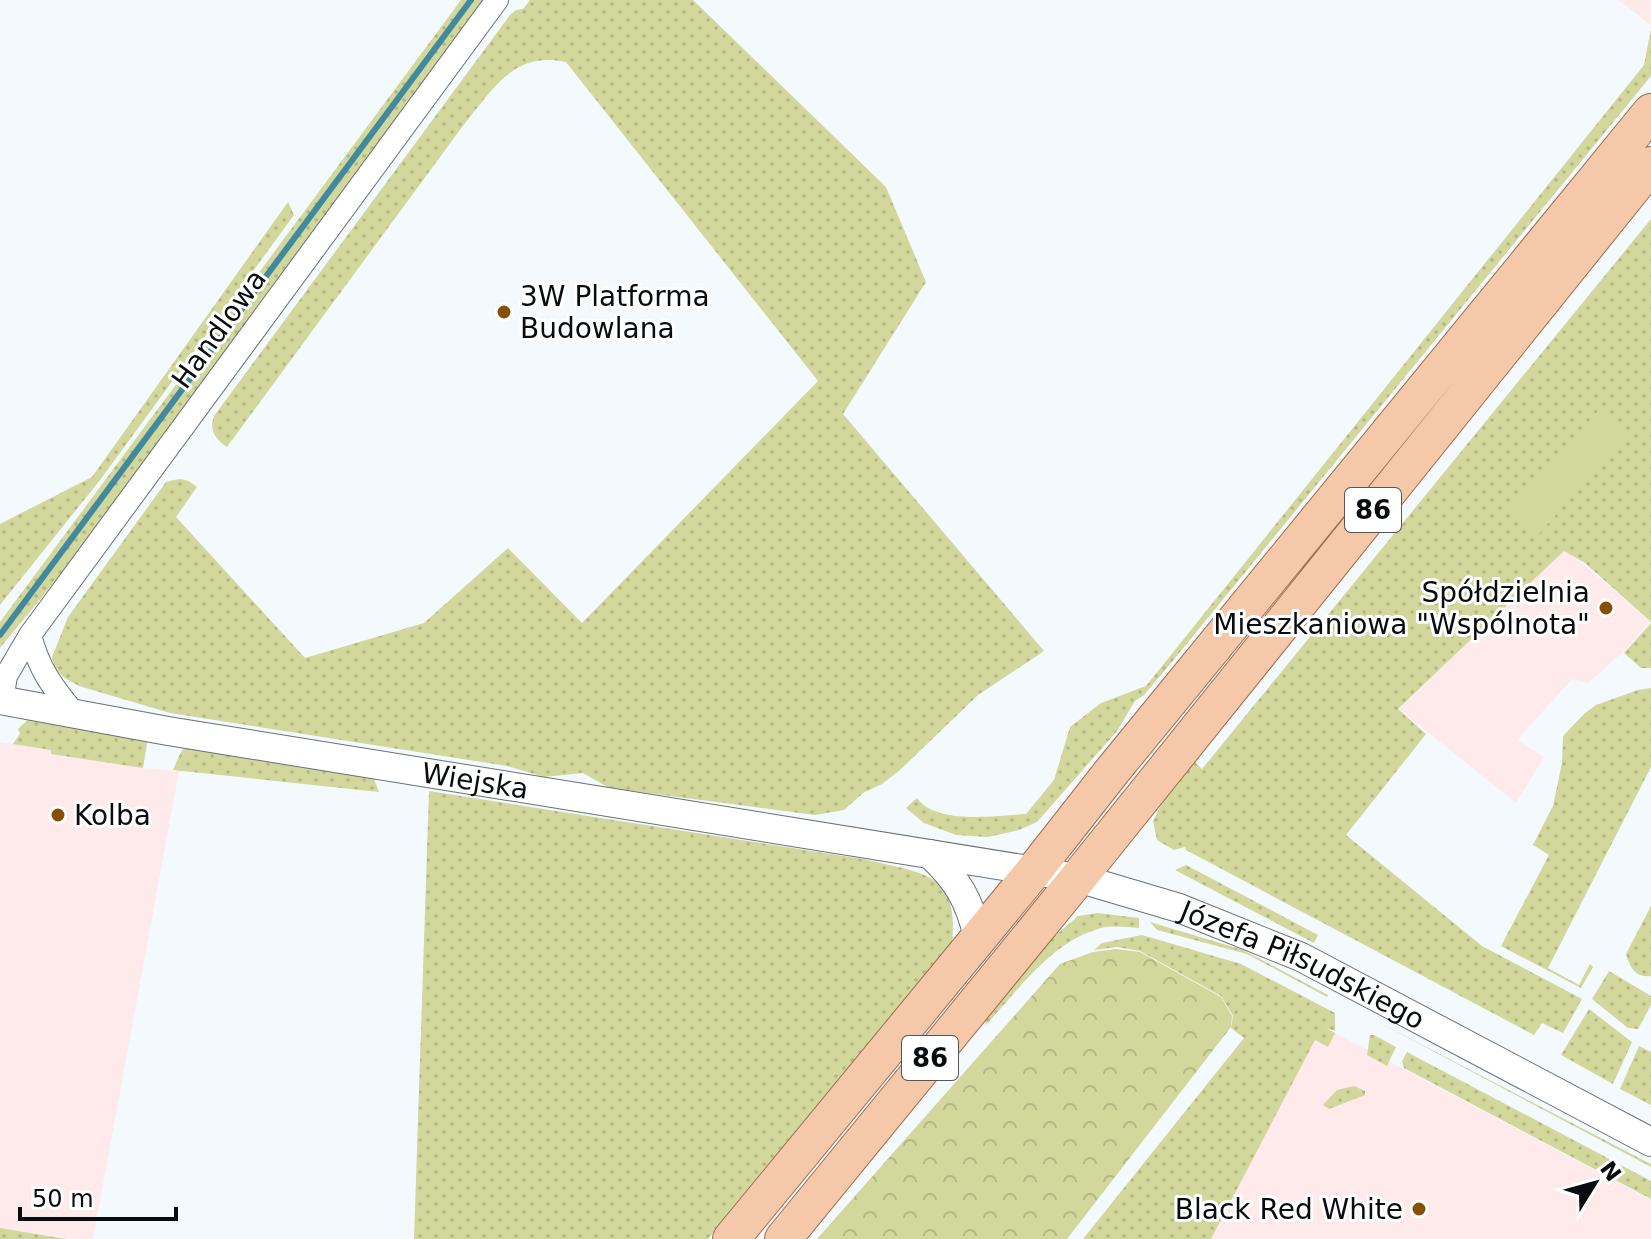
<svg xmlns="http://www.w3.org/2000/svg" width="1651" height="1239" viewBox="0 0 1651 1239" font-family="'DejaVu Sans',sans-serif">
	<defs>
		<pattern id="grass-dots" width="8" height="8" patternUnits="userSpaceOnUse" patternTransform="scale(2)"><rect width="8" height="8" fill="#d2d79b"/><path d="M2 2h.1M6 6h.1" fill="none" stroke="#b3b784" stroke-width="1.8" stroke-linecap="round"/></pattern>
		<pattern id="forest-crowns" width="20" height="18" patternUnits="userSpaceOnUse" patternTransform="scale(2)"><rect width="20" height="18" fill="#d2d79b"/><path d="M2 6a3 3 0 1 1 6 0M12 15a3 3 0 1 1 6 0" fill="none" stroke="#b3b784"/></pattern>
	</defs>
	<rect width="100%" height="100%" fill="#f4f9fe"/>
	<path fill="#fee9eb" d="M1618,0H1651V25Z
		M1564,551L1586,566L1650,622L1625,650L1588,683L1572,679L1517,740L1544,757L1516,803L1399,709Z
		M28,723L147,743L143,768L179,771L93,1239H66L0,1228V742L13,744Z
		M1320,1028L1333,1032L1651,1200V1239H1211Z"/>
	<path fill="url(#grass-dots)" d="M461,0H483L79,552L0,648V622Z
		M530,0H693L886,187L926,282L843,414L1044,651L978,695L900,770L882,784L863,793L844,810L815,815L609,788L583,773L544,777L507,766L170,713L79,686L63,677L55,668L52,657L68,617L166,482C180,478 185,477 197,487L176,517L305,658L424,623L508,548L582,623L818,381L566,62C514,51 495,87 465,123L227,447C215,439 209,430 214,416L510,15L516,10L523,9Z
		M1651,29V76L1171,663L1144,695L1135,701L1117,731L1037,822L1019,830L988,837L956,835L924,823L906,808L917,798C936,825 996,816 1026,814L1054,780L1070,727L1101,703L1146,686L1644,65Z
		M288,202L294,215L100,480L0,605V524L92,477Z
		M1651,219V622L1585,563L1564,551L1398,709L1426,734L1346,835L1482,946L1582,999L1563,1033L1542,1023L1534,1035L1186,850L1185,847L1174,850L1157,840L1153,821L1165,796L1195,762L1202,769Z
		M1651,623V668H1641L1624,653Z
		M1651,688V767L1548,968L1579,985L1590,964L1593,967L1581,988L1501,946L1549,855L1533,845L1553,806L1562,763L1563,736L1585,713L1596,705L1638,690Z
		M31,717L148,737L143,768L51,754V750L13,744L20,734L18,729Z
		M188,744L367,774L374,779L379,792L173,770C177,762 180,750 188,744Z
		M429,791L863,859C926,874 962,872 951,950L708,1239H414Z
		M1186,865L1318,935L1314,943L1175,870Z
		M1651,906V976C1635,978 1630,967 1626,954Z
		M1097,913L1139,918V928C1127,927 1112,925 1101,928C1052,941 1018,990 986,1025L984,1018L1041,948L1078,916Z
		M1150,922L1243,950L1328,995L1327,997L1247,954L1157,930Z
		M1142,935L1241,964L1335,1013V1031L1326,1028L1335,1033L1328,1047L1315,1040L1211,1239H1083L1244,1038L1231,1028L1233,1016L1221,996L1140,951L1117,947L1094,950L1102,943Z
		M1609,971L1651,996V1005L1638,1029L1628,1028L1592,999Z
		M1589,1009L1632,1042L1613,1084L1561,1055Z
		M1365,1015L1643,1160L1651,1164V1167Z
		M1370,1035H1374L1396,1047L1387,1066L1367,1055Z
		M1639,1046L1651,1052V1105L1620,1089Z
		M1407,1052L1651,1181V1199L1404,1068L1402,1061Z
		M1354,1086L1365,1091V1095L1329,1109L1323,1105L1337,1090Z
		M0,1228L66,1239H0Z"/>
	<path fill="url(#forest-crowns)" d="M1116,949L1140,952L1221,997L1232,1016L1231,1027L1067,1239H817L1060,964L1093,952Z"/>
	<path fill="#d2d79b" d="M1600,409L1626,432L1539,534L1509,509Z"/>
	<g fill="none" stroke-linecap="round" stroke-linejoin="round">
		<path stroke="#40899e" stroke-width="6" d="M0,635L471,0"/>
		<g stroke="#697077" stroke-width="24">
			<path id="minor" d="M30,635C39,669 51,685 73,712
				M2,700L6,676L30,635L497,0"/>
		</g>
		<g stroke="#697077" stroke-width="30">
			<g id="tertiary">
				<path id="s1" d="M0,700L168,731L1078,878L1179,908L1301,957L1651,1142"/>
				<path d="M930,854C958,881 969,899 978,937"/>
			</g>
		</g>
		<g stroke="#9d6e4d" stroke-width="38">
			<path id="primary" d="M731,1239L1033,872L1113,770L1651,112
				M783,1239L1078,878L1651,165"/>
		</g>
		<use href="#minor" stroke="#fff" stroke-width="22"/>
		<use href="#tertiary" stroke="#fff" stroke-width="28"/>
		<use href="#primary" stroke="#f4c8a9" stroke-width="36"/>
	</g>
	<g fill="#874f02" stroke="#fff" stroke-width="3">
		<circle cx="504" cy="312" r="8"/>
		<circle cx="1606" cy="608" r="8"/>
		<circle cx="58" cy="815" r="8"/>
		<circle cx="1419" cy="1209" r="8"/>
	</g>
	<g text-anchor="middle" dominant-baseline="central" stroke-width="6" stroke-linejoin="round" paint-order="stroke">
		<g fill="#fff" stroke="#535556" stroke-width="2">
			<rect x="1345" y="488" width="56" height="44" rx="6"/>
			<rect x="902" y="1036" width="56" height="44" rx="6"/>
		</g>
		<g font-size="26" font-weight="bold" fill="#090c0e">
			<text x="1373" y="510">86</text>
			<text x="930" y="1058">86</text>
		</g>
		<g font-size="28" fill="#090c0e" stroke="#fff" text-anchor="start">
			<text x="520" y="296">3W Platforma<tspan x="520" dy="32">Budowlana</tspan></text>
			<text x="1590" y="592" text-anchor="end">Spółdzielnia<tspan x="1590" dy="32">Mieszkaniowa "Wspólnota"</tspan></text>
			<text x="74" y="815">Kolba</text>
			<text x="1403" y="1209" text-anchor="end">Black Red White</text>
		</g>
		<g font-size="28" fill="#090c0e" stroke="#fff">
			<text transform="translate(219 329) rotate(-54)">Handlowa</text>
			<text stroke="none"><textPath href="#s1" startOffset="482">Wiejska</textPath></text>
			<text stroke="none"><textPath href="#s1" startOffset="1334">Józefa Piłsudskiego</textPath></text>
		</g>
	</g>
	<g transform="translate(1595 1183) rotate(53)" stroke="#ffffff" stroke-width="6" paint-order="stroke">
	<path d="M0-6L14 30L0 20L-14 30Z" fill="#090c0e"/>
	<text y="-12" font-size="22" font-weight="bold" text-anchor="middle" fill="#090c0e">N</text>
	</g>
	<path d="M20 1207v12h156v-12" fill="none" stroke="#090c0e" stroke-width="4"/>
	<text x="32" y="1207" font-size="24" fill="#090c0e" stroke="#ffffff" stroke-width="6" paint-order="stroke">50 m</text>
</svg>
